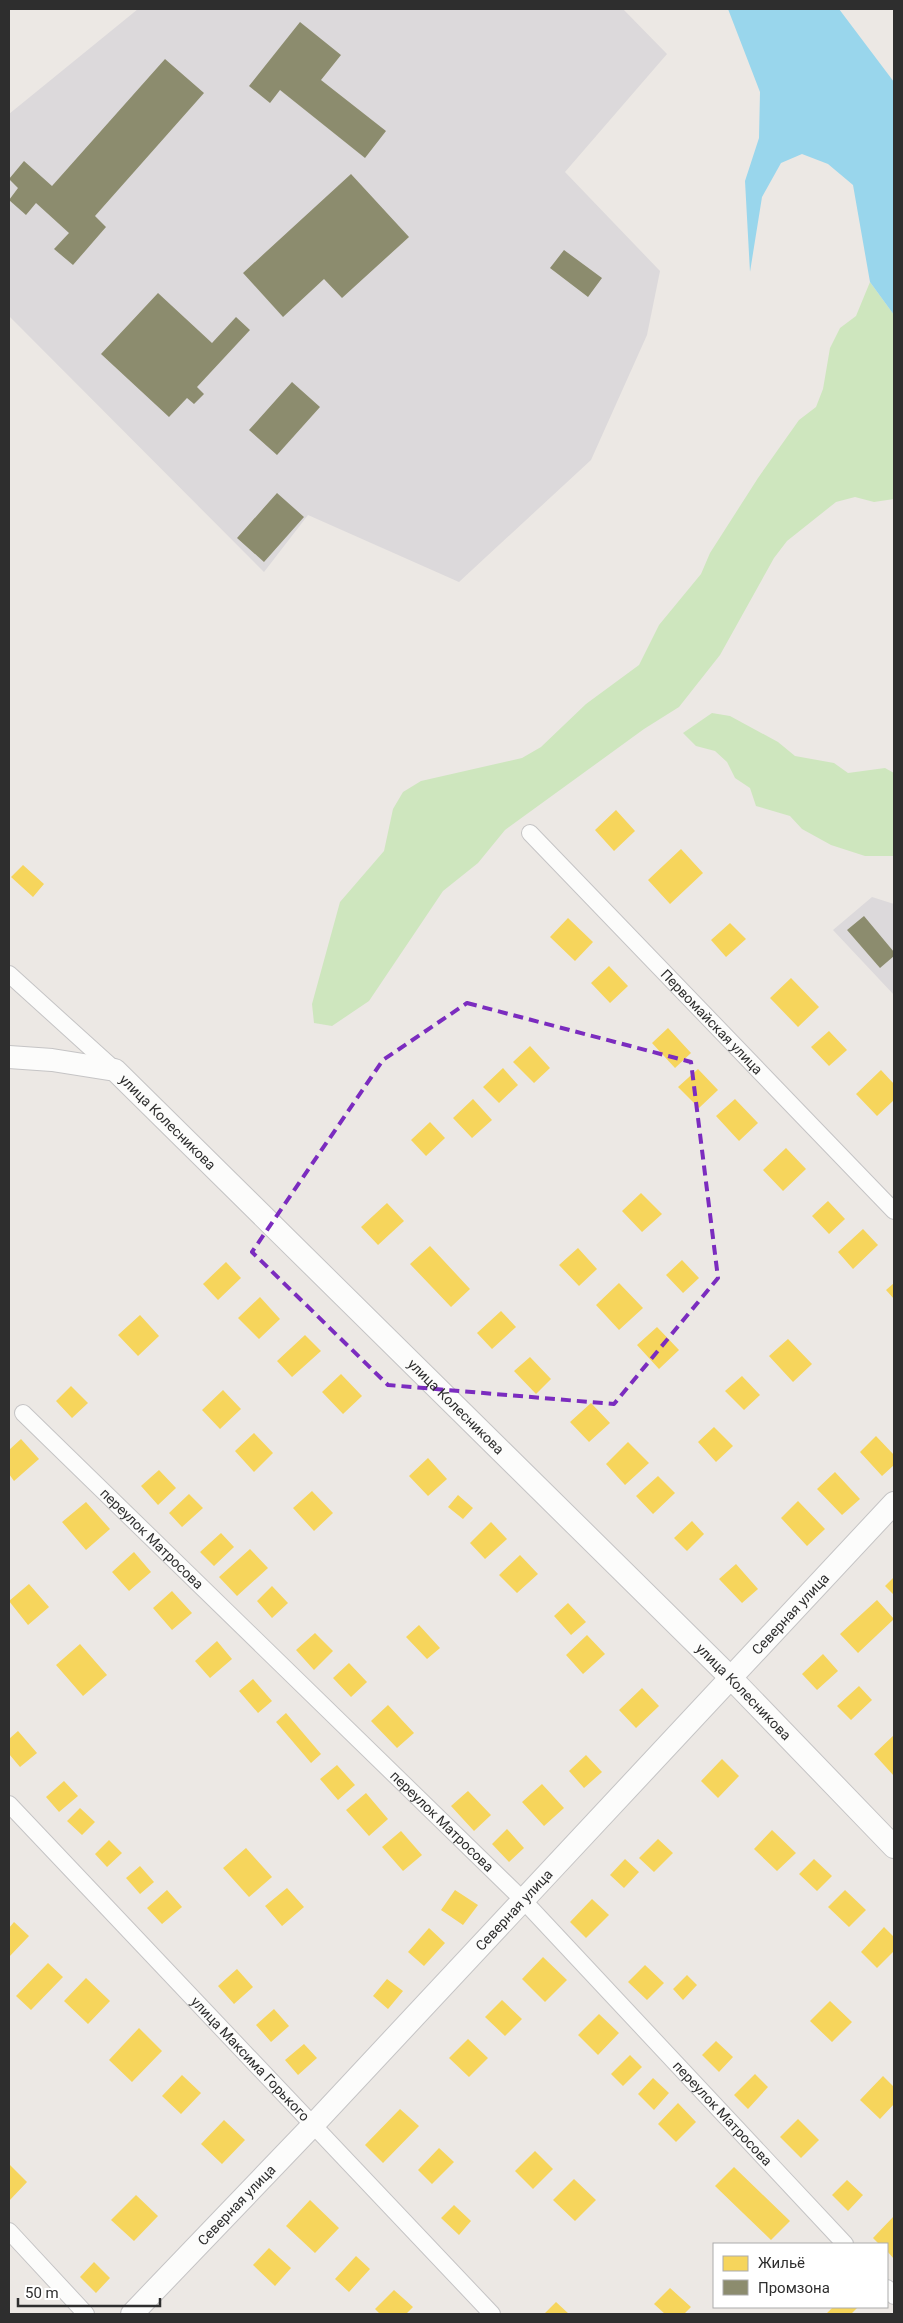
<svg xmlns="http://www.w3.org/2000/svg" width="903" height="2323" viewBox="0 0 903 2323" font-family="Roboto,sans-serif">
	<rect width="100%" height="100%" fill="#ece8e4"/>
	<path fill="#dcd9db" d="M138,9H623L667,54L565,172L660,271L647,335L591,460L459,582L308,515L264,572L9,316V114Z
		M872,897L894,904V995L833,930Z"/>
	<path fill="#cee6be" d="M870,282L894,315V499L874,502L855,497L836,502L787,541L774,558L720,655L679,707L644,729L505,830L478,863L443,891L369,1001L332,1026L314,1023L312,1004L340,902L384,851L393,809L403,792L421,781L522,758L541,747L586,704L639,665L659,625L701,574L710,553L758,478L799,420L816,407L823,389L830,348L840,328L856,316Z
		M712,713L730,716L778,742L795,756L834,763L848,773L885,768L894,773V856H865L831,845L802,829L790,816L756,806L750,788L735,778L727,762L715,751L696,746L683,733Z"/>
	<path fill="#99d6ec" d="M728,9H839L894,82V315L870,282L853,185L828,164L802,154L781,163L762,197L750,272L745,181L759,138L760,92Z"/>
	<path fill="#f6d55c" d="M616,810L635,831L614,851L595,830Z
		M681,849L703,873L670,904L648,880Z
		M23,865L44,884L33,897L11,877Z
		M568,918L593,942L575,961L550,937Z
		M730,923L746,939L726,957L711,940Z
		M609,966L628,986L610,1003L591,983Z
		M791,978L819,1007L798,1027L770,998Z
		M668,1028L691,1053L675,1068L652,1043Z
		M829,1031L847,1050L829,1066L811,1047Z
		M530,1046L550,1068L534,1083L513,1062Z
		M503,1068L518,1085L499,1103L483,1087Z
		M698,1069L718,1090L699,1108L678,1087Z
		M881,1070L894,1084V1100L877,1116L856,1094Z
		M473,1099L492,1120L472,1138L453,1118Z
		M735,1099L758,1123L739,1141L716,1116Z
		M430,1122L445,1138L426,1156L411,1140Z
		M786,1148L806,1169L783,1191L763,1170Z
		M641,1193L662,1214L642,1232L622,1211Z
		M828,1201L845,1219L829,1234L812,1216Z
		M387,1203L404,1221L378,1245L361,1227Z
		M863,1229L878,1245L853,1269L838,1252Z
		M430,1246L470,1289L451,1307L410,1264Z
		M578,1248L597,1269L579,1286L559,1265Z
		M682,1260L699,1278L683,1293L666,1275Z
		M226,1262L241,1278L218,1300L203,1284Z
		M619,1283L643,1308L619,1330L596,1305Z
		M894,1283V1299L886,1290Z
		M260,1297L280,1319L259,1339L238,1318Z
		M501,1311L516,1327L492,1349L477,1333Z
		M140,1315L159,1336L138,1356L118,1335Z
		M657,1327L679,1350L659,1369L637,1345Z
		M305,1335L321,1351L292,1377L277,1361Z
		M788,1339L812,1364L793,1382L769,1356Z
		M530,1357L551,1379L536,1394L514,1371Z
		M341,1374L362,1396L343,1414L322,1392Z
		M742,1376L760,1395L744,1410L725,1391Z
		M71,1386L88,1403L72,1418L56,1401Z
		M223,1390L241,1409L220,1429L202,1410Z
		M591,1403L610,1423L589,1442L570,1422Z
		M714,1427L733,1446L716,1462L698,1442Z
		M254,1433L273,1453L254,1472L235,1451Z
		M876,1436L894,1455V1465L882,1476L860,1452Z
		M21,1439L39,1459L14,1481L9,1474V1450Z
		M628,1442L649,1463L625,1485L606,1464Z
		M428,1458L447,1479L428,1496L409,1476Z
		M159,1470L176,1488L158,1505L141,1486Z
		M835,1472L860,1499L842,1515L817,1489Z
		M658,1476L675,1493L653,1514L636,1496Z
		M312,1491L333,1513L314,1531L293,1508Z
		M189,1494L203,1508L182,1527L169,1513Z
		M458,1495L473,1508L463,1519L448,1507Z
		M798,1501L825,1529L807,1546L781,1518Z
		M86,1502L110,1529L86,1550L62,1522Z
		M692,1521L704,1534L687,1551L674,1538Z
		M491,1522L507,1539L485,1559L470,1543Z
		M221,1533L234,1547L214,1566L200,1552Z
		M250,1549L268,1568L237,1596L219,1577Z
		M134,1552L151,1572L129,1591L112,1572Z
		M520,1555L538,1574L517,1593L499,1575Z
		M736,1564L758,1589L742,1603L719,1579Z
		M894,1577V1595L885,1586Z
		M29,1584L49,1607L28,1625L9,1601Z
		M272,1586L288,1603L272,1618L257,1601Z
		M172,1591L192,1613L172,1630L153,1608Z
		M877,1600L894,1619L858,1653L840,1634Z
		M568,1603L586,1622L571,1635L554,1616Z
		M419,1625L440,1648L427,1659L406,1637Z
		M315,1633L333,1651L314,1670L296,1650Z
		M587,1635L605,1654L583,1674L566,1655Z
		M217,1641L232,1659L210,1678L195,1661Z
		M80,1644L107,1675L83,1696L56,1665Z
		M823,1654L838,1671L817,1690L802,1674Z
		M349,1663L367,1682L351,1697L333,1678Z
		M253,1679L272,1701L258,1713L239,1691Z
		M859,1686L872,1700L851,1720L837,1706Z
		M642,1688L659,1706L636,1728L619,1710Z
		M388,1705L414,1733L397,1748L371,1721Z
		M286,1713L321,1754L311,1763L276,1722Z
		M18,1731L37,1753L20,1767L9,1754V1739Z
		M894,1735V1776L874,1754Z
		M586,1755L602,1772L584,1788L569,1771Z
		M722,1759L739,1776L718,1798L701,1781Z
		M337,1765L355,1785L338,1800L320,1779Z
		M64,1781L78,1796L59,1812L46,1797Z
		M542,1784L564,1808L544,1826L522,1802Z
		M468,1791L491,1815L474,1831L451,1806Z
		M366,1793L388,1819L369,1836L346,1810Z
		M80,1808L95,1822L82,1835L67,1821Z
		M507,1829L524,1848L509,1862L492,1844Z
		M772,1830L796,1853L777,1871L754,1849Z
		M401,1831L422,1855L403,1871L382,1847Z
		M658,1839L673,1853L654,1872L639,1858Z
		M109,1840L122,1853L107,1867L95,1854Z
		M246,1848L272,1877L249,1897L223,1868Z
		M625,1859L639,1872L624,1888L610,1875Z
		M814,1859L832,1876L817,1891L799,1874Z
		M140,1866L154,1882L140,1894L126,1878Z
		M287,1888L304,1907L282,1926L265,1906Z
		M167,1890L182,1907L162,1924L147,1908Z
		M455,1890L478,1905L463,1925L441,1910Z
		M845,1890L866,1910L849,1927L828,1907Z
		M592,1899L609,1915L586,1938L570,1922Z
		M14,1922L29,1936L9,1957V1928Z
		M884,1927L894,1937V1951L877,1968L861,1952Z
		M429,1928L445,1943L424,1966L408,1952Z
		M543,1957L567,1980L545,2002L522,1979Z
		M48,1963L63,1977L31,2010L16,1996Z
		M645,1965L664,1983L647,2000L628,1982Z
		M237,1969L253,1987L234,2004L218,1986Z
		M687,1975L697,1985L683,2000L673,1989Z
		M86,1978L110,2001L88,2024L64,2001Z
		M387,1979L403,1991L388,2009L373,1996Z
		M502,2000L522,2019L505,2036L485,2017Z
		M830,2001L852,2022L832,2042L810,2021Z
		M274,2009L289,2026L271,2042L256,2025Z
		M599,2014L619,2033L598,2055L578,2035Z
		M139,2028L162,2051L132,2082L109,2060Z
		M468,2039L488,2058L469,2077L449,2058Z
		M716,2041L733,2057L719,2072L702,2055Z
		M304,2044L317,2058L298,2075L285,2060Z
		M630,2055L642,2067L623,2086L611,2074Z
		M755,2074L768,2087L748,2109L734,2095Z
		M182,2075L201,2093L181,2114L162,2096Z
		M883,2076L894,2087V2104L880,2119L860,2100Z
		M653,2078L669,2093L654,2110L638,2094Z
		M678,2103L696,2122L676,2142L658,2124Z
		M400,2109L419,2126L383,2163L365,2145Z
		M798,2119L819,2140L801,2158L780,2137Z
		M224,2120L245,2140L222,2164L201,2144Z
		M439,2148L454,2162L432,2184L418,2170Z
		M535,2151L553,2169L533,2189L515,2171Z
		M9,2164L27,2182L9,2201Z
		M734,2167L790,2221L771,2240L715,2186Z
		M574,2179L596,2200L575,2221L553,2200Z
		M847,2180L863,2195L848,2211L832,2195Z
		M136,2195L158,2216L134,2241L111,2220Z
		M310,2200L339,2228L315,2253L286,2226Z
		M454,2205L471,2221L459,2235L441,2218Z
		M894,2216V2259L887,2251V2244H879L873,2238Z
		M269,2248L291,2268L275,2286L253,2265Z
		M356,2256L370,2269L349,2292L335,2279Z
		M94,2262L110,2278L96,2293L80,2277Z
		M670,2288L691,2307L684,2314H665L654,2304Z
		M394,2290L413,2307L406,2314H380L375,2309Z
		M556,2302L569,2314H544Z
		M833,2307H858L851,2314H826Z"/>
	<path fill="#8c8c6e" d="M300,22L341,55L321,80L386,131L365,158L280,90L270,103L249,86Z
		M165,59L204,93L95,216L106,227L73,265L54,249L69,233L36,203L26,215L9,200L18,188L9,179L24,161L52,186Z
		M351,174L409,237L342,298L324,279L283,317L243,273Z
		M564,250L602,278L588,297L550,268Z
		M158,293L212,343L236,317L250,330L197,387L204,394L194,404L187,398L169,417L101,354Z
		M292,382L320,407L277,455L249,430Z
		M277,493L304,517L264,562L237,538Z
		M864,916L894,952V956L880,968L847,930Z"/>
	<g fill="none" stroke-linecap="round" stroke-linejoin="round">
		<g stroke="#c5c4c5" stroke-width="18">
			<g id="street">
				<path id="s1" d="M530,833L894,1211"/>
				<path d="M9,974L115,1070"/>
				<path id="s2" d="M23,1413L523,1900L845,2244"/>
				<path id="s3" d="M9,1804L492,2314"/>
				<path d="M9,2231L86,2314"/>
				<path d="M887,2288L894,2296"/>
			</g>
		</g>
		<g stroke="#c5c4c5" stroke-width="24">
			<g id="secondary">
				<path id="s4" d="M9,1057L52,1060L115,1070L731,1678L894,1847"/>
				<path id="s5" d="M132,2314L314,2124L894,1503"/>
			</g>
		</g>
		<use href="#street" stroke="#fcfcfb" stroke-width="16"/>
		<use href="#secondary" stroke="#fcfcfb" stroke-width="22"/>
	</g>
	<path fill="none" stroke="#7b2cbf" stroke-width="4" stroke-dasharray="10 6" stroke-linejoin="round" d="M467,1003L691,1062L718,1278L614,1404L388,1385L252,1252L383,1060Z"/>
	<g text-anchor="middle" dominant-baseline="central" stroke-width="5" stroke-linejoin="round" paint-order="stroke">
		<g font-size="14" fill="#2e2e2e" stroke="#fff">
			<text stroke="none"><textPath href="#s1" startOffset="262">Первомайская улица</textPath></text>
			<text stroke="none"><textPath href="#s4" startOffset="181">улица Колесникова</textPath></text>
			<text stroke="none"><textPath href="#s4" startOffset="586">улица Колесникова</textPath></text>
			<text stroke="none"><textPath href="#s2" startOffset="180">переулок Матросова</textPath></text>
			<text stroke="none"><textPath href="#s5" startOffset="961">Северная улица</textPath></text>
			<text stroke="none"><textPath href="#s4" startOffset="991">улица Колесникова</textPath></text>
			<text stroke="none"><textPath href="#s2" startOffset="585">переулок Матросова</textPath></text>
			<text stroke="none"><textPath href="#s5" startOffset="556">Северная улица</textPath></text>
			<text stroke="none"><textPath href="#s3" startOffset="351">улица Максима Горького</textPath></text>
			<text stroke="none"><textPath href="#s2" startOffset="990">переулок Матросова</textPath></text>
			<text stroke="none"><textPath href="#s5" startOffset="151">Северная улица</textPath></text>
		</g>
	</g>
	<rect width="903" height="2323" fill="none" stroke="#2e2e2e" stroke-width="20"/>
	<rect x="713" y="2243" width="175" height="65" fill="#ffffff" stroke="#ababab"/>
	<rect x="723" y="2256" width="25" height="15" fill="#f6d55c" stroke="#ababab"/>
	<text x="758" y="2268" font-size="15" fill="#2e2e2e">Жильё</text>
	<rect x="723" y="2280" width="25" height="15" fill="#8c8c6e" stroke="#ababab"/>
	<text x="758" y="2293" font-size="15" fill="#2e2e2e">Промзона</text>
	<path d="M18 2298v8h142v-8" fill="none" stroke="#2e2e2e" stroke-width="2.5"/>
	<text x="25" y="2298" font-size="15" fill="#2e2e2e" stroke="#ffffff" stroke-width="4" paint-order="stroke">50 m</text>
</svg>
